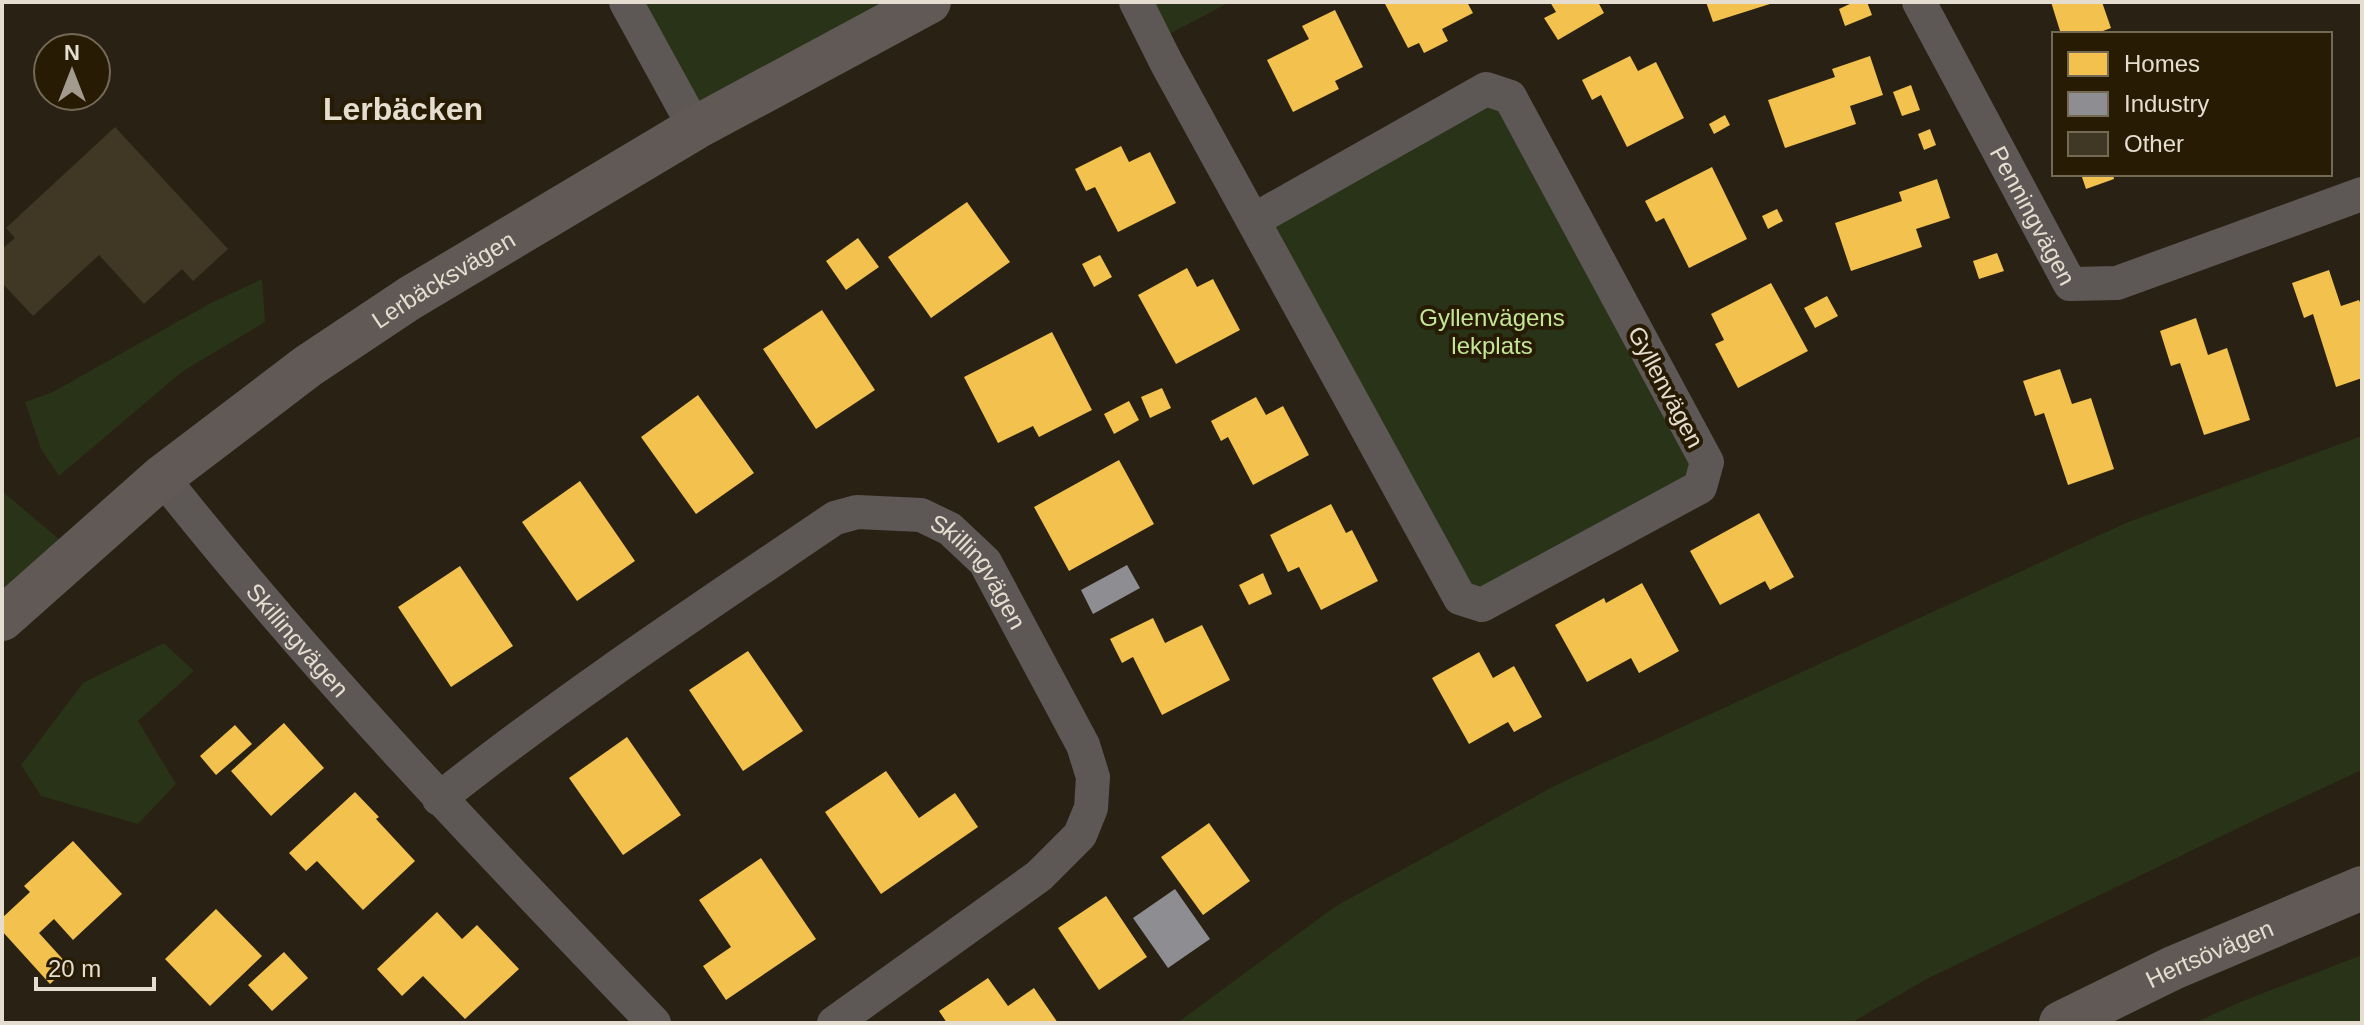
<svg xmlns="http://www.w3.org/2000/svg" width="2364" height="1025" viewBox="0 0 2364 1025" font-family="Arial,sans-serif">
	<rect width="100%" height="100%" fill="#292113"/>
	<path fill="#293317" d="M624,2H931L695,128Z
		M1139,2H1230L1158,40Z
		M1488,89L1702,485L1483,604L1257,216Z
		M262,279L265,322L183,371L59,476L41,449L25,402L51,393L209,304Z
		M2362,436V770L2263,816L1925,980L1851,1023H1177L1336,906L1558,784L2128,522Z
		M2,491L66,545L2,612Z
		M164,643L194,671L138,721L176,784L138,824L41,796L21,765L83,683Z
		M2362,955V1023H2195L2235,1004Z"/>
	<path fill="#f2c14e" d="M1384,2H1467L1473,13L1442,29L1448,41L1424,53L1419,43L1408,48Z
		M1550,2H1598L1604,13L1558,40L1544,18L1556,12Z
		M1706,2H1773V3L1713,22Z
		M1854,2H1867L1872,15L1845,26L1839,9Z
		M2051,2H2102L2111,28L2095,34H2061Z
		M1335,10L1363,67L1335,81L1339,89L1293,112L1267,60L1309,39L1302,26Z
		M1630,56L1638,71L1656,62L1684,118L1627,147L1601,95L1592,100L1582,80Z
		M1870,56L1883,95L1850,106L1856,124L1785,148L1768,100L1835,77L1832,69Z
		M1911,85L1920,110L1902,116L1893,92Z
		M1725,115L1730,125L1714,134L1709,124Z
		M1930,129L1936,145L1924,150L1918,134Z
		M1121,146L1129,162L1150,152L1176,203L1118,232L1095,187L1086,191L1075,169Z
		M1712,167L1747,239L1689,268L1664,218L1656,222L1645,201Z
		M2081,174H2113L2114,179L2086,189Z
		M1937,179L1950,218L1916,229L1922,247L1851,271L1835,223L1902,201L1899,192Z
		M967,202L1010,262L931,318L888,257Z
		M1777,209L1783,221L1768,229L1762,216Z
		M858,238L879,267L846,290L826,261Z
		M1997,253L2004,271L1979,279L1973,261Z
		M1100,255L1112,277L1094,287L1082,264Z
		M1187,268L1197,287L1213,279L1240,330L1176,364L1138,295Z
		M2329,270L2341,306L2359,300L2362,307V378L2336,387L2313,314L2304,318L2292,283Z
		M1771,283L1808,351L1738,388L1715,344L1724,340L1711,314Z
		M1827,296L1838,316L1815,328L1804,308Z
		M822,310L875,390L816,429L763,349Z
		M2196,318L2208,355L2227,348L2250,420L2204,435L2180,363L2171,366L2160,331Z
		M1052,332L1092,410L1039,437L1033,426L998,443L964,377Z
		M2060,369L2072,404L2091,398L2114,469L2068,485L2044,413L2035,416L2023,381Z
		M1162,388L1171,408L1150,418L1141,397Z
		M698,395L754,473L696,514L641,437Z
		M1256,397L1266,415L1283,406L1309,455L1253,485L1228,437L1221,441L1211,421Z
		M1129,401L1139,420L1114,434L1104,414Z
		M1119,460L1154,524L1069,571L1034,507Z
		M580,481L635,561L577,601L522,522Z
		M1331,504L1346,533L1352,530L1378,581L1321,610L1299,567L1288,572L1270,535Z
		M1759,513L1794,577L1770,590L1765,581L1720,605L1690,551Z
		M460,566L513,646L451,687L398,607Z
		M1263,573L1272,594L1249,605L1239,585Z
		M1642,583L1679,651L1639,673L1631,658L1587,682L1555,625L1604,598L1606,603Z
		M1153,618L1165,643L1202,625L1230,680L1162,715L1133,657L1122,663L1110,639Z
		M748,651L803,731L743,771L689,690Z
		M1479,652L1493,678L1514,666L1542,717L1514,732L1508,722L1469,744L1432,678Z
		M284,723L324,768L271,816L231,771Z
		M235,725L252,744L216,775L200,756Z
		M627,737L681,815L623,855L569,778Z
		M886,771L919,818L955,793L978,827L881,894L825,812Z
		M355,792L379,817L376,819L415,861L363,910L317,861L306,871L289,853Z
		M1209,823L1250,881L1203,915L1161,857Z
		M73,841L122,894L73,940L54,919L39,933L69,966L50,984L2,931V918L30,892L24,886Z
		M761,858L816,939L726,1000L703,966L731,947L699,900Z
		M1106,896L1147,957L1099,990L1058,928Z
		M216,909L262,956L210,1006L165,959Z
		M437,912L462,939L477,925L519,969L465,1019L423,976L402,996L377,969Z
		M284,952L308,978L272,1011L248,985Z
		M988,978L1008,1006L1034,988L1058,1023H947L939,1011Z"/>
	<path fill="#8d8d92" d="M1127,565L1140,588L1093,614L1081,590Z
		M1175,889L1210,939L1168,968L1133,918Z"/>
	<path fill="#403725" d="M115,127L228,249L193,281L182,269L144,304L99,255L33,316L2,283V249L15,238L6,228Z"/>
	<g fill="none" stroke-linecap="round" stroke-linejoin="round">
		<g stroke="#5d5856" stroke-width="34">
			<path d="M626,2L695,128"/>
			<path d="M1136,2L1166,62L1460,598L1482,605L1700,487L1707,462L1510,97L1486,89L1254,220"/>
			<path id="s1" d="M1919,2L2070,284L2117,283L2362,194"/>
			<path id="s2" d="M162,477C314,669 484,846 654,1023"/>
			<path id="s3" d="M439,799C566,698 701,609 835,518L857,512L921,515L950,529L985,562L1083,745L1093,777L1091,808L1080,835L1039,876L834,1023"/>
		</g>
		<g stroke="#605956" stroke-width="44">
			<path id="s4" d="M2,619L162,477L308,366L410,298L695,128L929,2"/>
			<path id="s5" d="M2061,1023L2173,968L2362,888"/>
		</g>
	</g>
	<g text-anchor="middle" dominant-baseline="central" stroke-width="8" stroke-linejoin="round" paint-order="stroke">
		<g font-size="24" fill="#e5ddcf" stroke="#271b03">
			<text stroke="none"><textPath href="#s1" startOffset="242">Penningvägen</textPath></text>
			<text stroke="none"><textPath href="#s4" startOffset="558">Lerbäcksvägen</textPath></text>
			<text transform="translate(1666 387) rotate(62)">Gyllenvägen</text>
			<text stroke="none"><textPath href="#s3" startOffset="656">Skillingvägen</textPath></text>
			<text stroke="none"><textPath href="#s2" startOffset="212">Skillingvägen</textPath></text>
			<text stroke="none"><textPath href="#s5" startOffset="164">Hertsövägen</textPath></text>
		</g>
		<g font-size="24" fill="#c3e697" stroke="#271b03">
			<text x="1492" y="317">Gyllenvägens<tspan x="1492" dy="28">lekplats</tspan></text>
		</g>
		<g font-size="32" font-weight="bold" fill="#e5ddcf" stroke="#271b03">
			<text x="403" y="109">Lerbäcken</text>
		</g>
	</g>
	<rect width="2364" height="1025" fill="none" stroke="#e5ddcf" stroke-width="8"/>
	<rect x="2052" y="32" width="280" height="144" fill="#271b03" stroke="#736955" stroke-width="2"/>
	<rect x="2068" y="52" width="40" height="24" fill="#f2c14e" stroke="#736955" stroke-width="2"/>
	<text x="2124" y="72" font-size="24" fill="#e5ddcf">Homes</text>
	<rect x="2068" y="92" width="40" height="24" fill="#8d8d92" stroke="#736955" stroke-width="2"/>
	<text x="2124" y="112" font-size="24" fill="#e5ddcf">Industry</text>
	<rect x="2068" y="132" width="40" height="24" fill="#403725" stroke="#736955" stroke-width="2"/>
	<text x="2124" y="152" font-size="24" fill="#e5ddcf">Other</text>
	<g transform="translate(72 72)"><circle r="38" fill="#271b03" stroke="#736955" stroke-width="2"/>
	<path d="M0-6L14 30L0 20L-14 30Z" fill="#a39b8d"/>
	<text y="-12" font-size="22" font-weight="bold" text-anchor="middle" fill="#e5ddcf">N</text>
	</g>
	<path d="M36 977v12h118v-12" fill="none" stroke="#e5ddcf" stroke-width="4"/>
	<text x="48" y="977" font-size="24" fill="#e5ddcf" stroke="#271b03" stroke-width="6" paint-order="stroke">20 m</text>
</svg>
